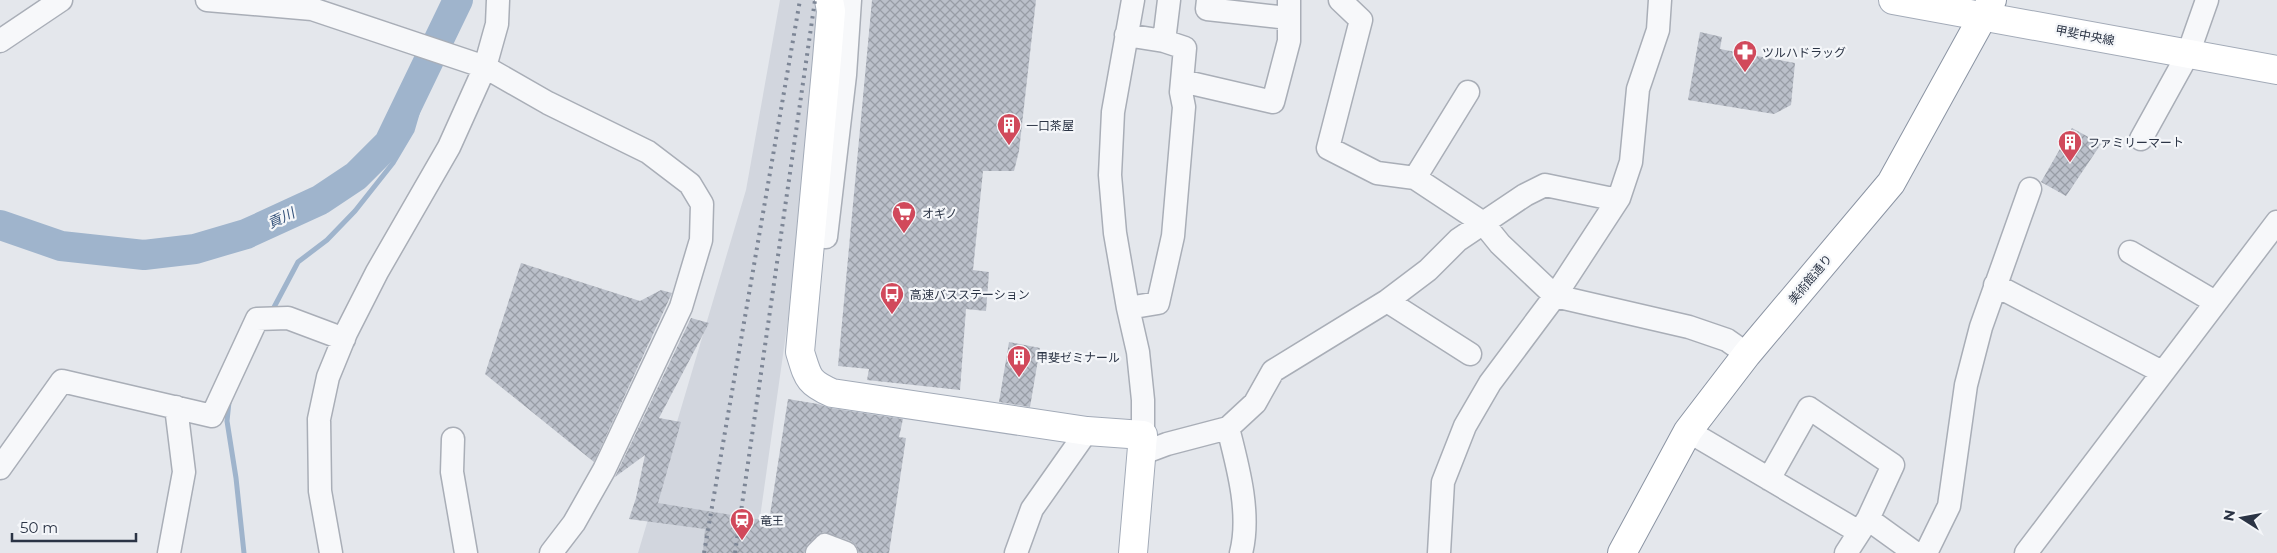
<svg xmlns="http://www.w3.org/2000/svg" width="2277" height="553" viewBox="0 0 2277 553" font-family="Montserrat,'Noto Sans JP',sans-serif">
	<defs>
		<pattern id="building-cross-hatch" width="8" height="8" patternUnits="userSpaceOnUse" patternTransform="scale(1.25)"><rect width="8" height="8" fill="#bbc0ca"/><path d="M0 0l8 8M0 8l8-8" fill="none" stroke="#989da6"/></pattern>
	</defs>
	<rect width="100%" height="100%" fill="#e4e7ec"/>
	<path fill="#d2d6de" d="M780,0H820L793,284L755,553H638L746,190Z"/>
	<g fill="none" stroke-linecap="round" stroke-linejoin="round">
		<path stroke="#9fb4cc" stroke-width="5" d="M272,311L298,262L327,240L355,211L393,163L412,131L434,56
			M229,402L227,421L236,478L244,553"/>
		<path stroke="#9fb4cc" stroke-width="30" d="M0,225L61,246L144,255L195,249L246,234L320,200L356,176L389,143L458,0"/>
	</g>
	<path fill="url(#building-cross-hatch)" d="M872,0H1036L1019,151L1014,171H983L973,270L989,272L986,311L966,309L960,390L867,380L869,369L838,366Z
		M1700,32L1722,37L1720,49L1795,63L1791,105L1774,114L1688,100Z
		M2072,128L2101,144L2066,196L2041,182Z
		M521,263L640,301L661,290L672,293L594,462L485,374Z
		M691,318L709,323L659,418L681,422L658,503L769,521L788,399L818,404L830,408L903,419L899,437L906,438L889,553H859L856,545L851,541L823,532L808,544L804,553H703L705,529L629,519L636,498L645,455L615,477Z
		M1009,342L1040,348L1030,407L999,402Z"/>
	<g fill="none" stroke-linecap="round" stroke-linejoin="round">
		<g stroke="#a9aeb7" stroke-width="25">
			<path id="minor" d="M207,0L312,9L485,67L548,103L648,152L690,184L702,204L701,240L681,307L604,470L574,523L551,553
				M1133,0L1113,112L1110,175L1115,233L1128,308L1138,352L1143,400V435
				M1208,0L1207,9L1288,18
				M1340,0L1361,20L1328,148L1377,173L1415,178L1483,223L1500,244L1555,296L1689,327L1727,340L1747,354
				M1126,35L1164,41L1185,48L1181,92L1184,107L1173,236L1158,303L1128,308
				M0,41L61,0
				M1164,41L1169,0
				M1182,81L1273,102L1289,41V0
				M2141,139L2188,54L2207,0
				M1415,178L1468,92
				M811,236L826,237L845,75L850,0
				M2130,252L2215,302
				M1995,285L2162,372
				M1387,301L1470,354
				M1228,428C1238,467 1251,514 1241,553
				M1688,431L1859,532
				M453,439L452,472L466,553
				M1143,453L1167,444L1228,428L1255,403L1273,371L1387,301L1428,270L1458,240L1525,195L1545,185L1608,198H1619
				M0,468L62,381L212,416L257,319L288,318L344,339
				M1769,479L1809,408L1893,465L1868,519
				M169,553L184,472L176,407
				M331,553L320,491L319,419L328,377L346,333L377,272L449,147L485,67L497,24L498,0
				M817,553L825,545L846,553
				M1016,553L1032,509L1087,431
				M1439,553L1443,482L1465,426L1490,383L1555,296L1619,198L1631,162L1638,89L1658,30L1660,0
				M1846,553L1868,519L1915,553
				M1926,553L1949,506L1966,385L1981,327L2030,189
				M2026,553L2277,222"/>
		</g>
		<g stroke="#a3abb8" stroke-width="30">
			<path id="major" d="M829,0L831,11L827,59L800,352C808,377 807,382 832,393L1087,431L1143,435L1133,553
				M1893,0L2277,70"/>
		</g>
		<g stroke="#8b94a3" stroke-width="30">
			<path id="highway" d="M1622,553L1688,431L1747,354L1891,183L1992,0"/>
		</g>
		<use href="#minor" stroke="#f7f8fa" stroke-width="22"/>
		<use href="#major" stroke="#fff" stroke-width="28"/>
		<use href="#highway" stroke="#fff" stroke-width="28"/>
		<path stroke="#7d8696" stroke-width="4" stroke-dasharray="2.5 5" stroke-linecap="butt" d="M704,553L800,0
			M735,553L815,0"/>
	</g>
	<defs>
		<g id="pharmacy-pin" transform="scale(1.25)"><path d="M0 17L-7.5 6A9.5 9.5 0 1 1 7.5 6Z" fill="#d1495b" stroke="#f4f6f9"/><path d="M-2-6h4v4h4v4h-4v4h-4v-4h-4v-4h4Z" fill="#fff"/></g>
		<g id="building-pin" transform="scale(1.25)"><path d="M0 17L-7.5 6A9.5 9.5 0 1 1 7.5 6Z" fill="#d1495b" stroke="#f4f6f9"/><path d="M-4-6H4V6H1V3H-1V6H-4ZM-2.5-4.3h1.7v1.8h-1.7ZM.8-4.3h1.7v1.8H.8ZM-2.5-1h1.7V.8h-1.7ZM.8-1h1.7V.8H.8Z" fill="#fff"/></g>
		<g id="supermarket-pin" transform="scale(1.25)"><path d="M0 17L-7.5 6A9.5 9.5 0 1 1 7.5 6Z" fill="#d1495b" stroke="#f4f6f9"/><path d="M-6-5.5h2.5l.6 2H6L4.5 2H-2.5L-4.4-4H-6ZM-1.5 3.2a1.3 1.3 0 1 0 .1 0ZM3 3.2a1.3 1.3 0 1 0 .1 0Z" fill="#fff"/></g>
		<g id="bus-pin" transform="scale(1.25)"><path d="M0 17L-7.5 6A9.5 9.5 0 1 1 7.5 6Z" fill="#d1495b" stroke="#f4f6f9"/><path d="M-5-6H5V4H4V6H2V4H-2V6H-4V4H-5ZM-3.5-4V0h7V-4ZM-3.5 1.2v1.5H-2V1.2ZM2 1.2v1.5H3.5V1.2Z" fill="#fff"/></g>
		<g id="station-pin" transform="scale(1.25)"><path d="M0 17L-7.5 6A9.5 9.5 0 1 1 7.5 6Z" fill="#d1495b" stroke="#f4f6f9"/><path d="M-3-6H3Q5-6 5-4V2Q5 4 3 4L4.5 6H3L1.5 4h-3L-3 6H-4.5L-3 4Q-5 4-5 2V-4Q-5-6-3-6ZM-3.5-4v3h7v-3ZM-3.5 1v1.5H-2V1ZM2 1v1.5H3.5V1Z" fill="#fff"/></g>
	</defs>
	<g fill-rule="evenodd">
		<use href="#pharmacy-pin" x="1745" y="52"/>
		<use href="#building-pin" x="1009" y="125"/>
		<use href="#building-pin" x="2070" y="142"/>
		<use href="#supermarket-pin" x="904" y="213"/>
		<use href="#bus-pin" x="892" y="294"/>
		<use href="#building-pin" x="1019" y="357"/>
		<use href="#station-pin" x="742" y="520"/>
	</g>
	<g text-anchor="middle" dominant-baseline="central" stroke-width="4.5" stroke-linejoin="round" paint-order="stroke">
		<g font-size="12" fill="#2b3445" stroke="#f4f6f9">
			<text transform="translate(2085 35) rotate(11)">甲斐中央線</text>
			<text transform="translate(1810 279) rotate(-50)">美術館通り</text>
		</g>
		<g font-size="12" fill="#2b3445" stroke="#f4f6f9" text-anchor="start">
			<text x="1762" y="52">ツルハドラッグ</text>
			<text x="1026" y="125">一口茶屋</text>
			<text x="2088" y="142">ファミリーマート</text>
			<text x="922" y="213">オギノ</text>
			<text x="910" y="294">高速バスステーション</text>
			<text x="1036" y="357">甲斐ゼミナール</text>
			<text x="760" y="520">竜王</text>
		</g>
		<g font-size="14" font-style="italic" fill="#34527a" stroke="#f4f6f9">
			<text transform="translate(281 218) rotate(-25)">貢川</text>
		</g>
	</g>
	<g transform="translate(2242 518) rotate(281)" stroke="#f4f6f9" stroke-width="4" paint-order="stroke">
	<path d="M0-4L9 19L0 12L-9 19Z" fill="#2b3445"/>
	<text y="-8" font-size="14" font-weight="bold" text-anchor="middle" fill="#2b3445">N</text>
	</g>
	<path d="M12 533v8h124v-8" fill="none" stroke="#2b3445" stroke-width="2.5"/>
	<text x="20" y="533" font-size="15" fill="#2b3445" stroke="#f4f6f9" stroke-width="4" paint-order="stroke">50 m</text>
</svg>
